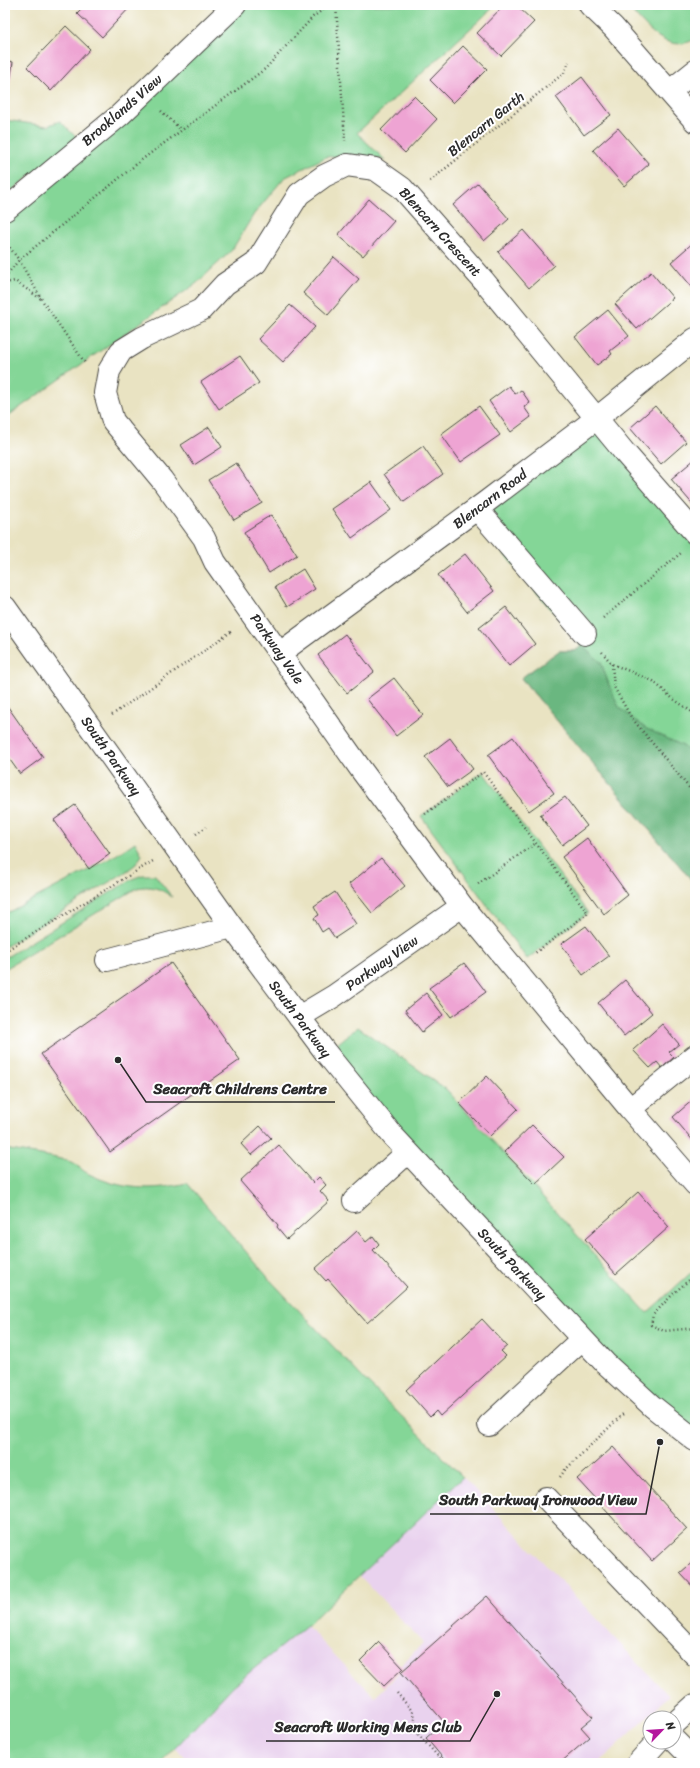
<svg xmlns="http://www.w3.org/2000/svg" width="700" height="1768" viewBox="0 0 700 1768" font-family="Sriracha,sans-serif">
	<rect width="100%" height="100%" fill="#fff"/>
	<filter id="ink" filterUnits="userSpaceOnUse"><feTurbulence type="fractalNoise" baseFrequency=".025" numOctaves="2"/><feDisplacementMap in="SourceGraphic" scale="8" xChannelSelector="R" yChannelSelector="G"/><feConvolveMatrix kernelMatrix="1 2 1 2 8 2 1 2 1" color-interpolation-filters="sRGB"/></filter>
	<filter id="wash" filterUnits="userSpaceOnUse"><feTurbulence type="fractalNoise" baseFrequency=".012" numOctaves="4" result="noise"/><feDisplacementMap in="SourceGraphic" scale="16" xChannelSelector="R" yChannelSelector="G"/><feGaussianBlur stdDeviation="0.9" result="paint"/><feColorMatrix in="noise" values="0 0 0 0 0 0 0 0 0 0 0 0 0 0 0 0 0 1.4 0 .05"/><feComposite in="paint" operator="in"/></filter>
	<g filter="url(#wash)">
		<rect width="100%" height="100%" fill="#e9e3c2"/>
		<path fill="#e9d2ee" d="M463,1477L669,1696L599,1763H193L175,1748L233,1686L306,1625L375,1697L404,1669L401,1665L423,1643L359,1575Z"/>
		<path fill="#84d697" stroke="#588061" d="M235,5H496L357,133L385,160L359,155L326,157L284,178L254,214L232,250L197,283L5,418V210Z
			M626,5H695V39C666,56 644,24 626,5Z
			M5,120L47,126L60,121L77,138L5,196Z
			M597,418L695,533V884L521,678L559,651H575L582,646L470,514Z
			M483,772L588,913L527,959L421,816Z
			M135,842L142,855L136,864L127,871L5,947V914L113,857Z
			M143,875H155L172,897C160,888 151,885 137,888L5,969V958L132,879Z
			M358,1027L446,1089L647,1313L695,1269V1440L652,1406L326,1053Z
			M5,1149C26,1153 48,1155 68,1161C76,1163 82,1171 89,1174C121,1190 152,1191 187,1183L272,1282L360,1375L463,1477L307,1625L233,1686L161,1763H5Z"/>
		<path fill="#6bb780" stroke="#4b7156" d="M582,646L601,662L609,685L619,707L645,728L683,746L695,756V884L521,678L559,651H575Z"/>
		<g id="blocks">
			<path fill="#eea4d3" d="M85,5H132L102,37L77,13Z
				M504,5H516L534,22L501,56L477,33Z
				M66,26L90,49L51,91L27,67Z
				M463,46L487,69L453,103L430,80Z
				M5,60L13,62L9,88L5,87Z
				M582,77L611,115L584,135L556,97Z
				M414,96L437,119L405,153L381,130Z
				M618,128L649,164L624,186L593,150Z
				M478,183L509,219L484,241L453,205Z
				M369,199L394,221L363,256L338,235Z
				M523,230L554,266L529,288L498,252Z
				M695,241V285L692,287L671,262Z
				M334,257L359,279L328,315L303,293Z
				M651,272L673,298L637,329L615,304Z
				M290,305L315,327L283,362L258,339Z
				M608,310L629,336L610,351L612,354L597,365L575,337Z
				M240,356L259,383L219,409L201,382Z
				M509,386L515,394L521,390L530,403L524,407L531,417L511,432L489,401Z
				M479,406L500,435L461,462L441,434Z
				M655,406L686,442L661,464L630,428Z
				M209,427L222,447L194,465L181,445Z
				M423,446L443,474L404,502L384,474Z
				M695,459V507L671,479Z
				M236,463L262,503L234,520L208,480Z
				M371,482L391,510L352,538L332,509Z
				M271,515L297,555L269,573L244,532Z
				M465,554L494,591L467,612L438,575Z
				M303,569L315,589L287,607L275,587Z
				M506,607L535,644L509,666L479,628Z
				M345,634L374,672L347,693L318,655Z
				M394,678L423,715L396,736L367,699Z
				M8,707L43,757L20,774L5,753V708Z
				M513,737L554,793L529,811L488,755Z
				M450,738L473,769L448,787L425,757Z
				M565,797L587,826L562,845L540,815Z
				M75,805L110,854L89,869L54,820Z
				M587,838L628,895L604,914L562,857Z
				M381,858L405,886L372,913L349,884Z
				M335,892L356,924L335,938L328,928L322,932L314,918L319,915L314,906Z
				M586,926L609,956L583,975L561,944Z
				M171,963L240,1060L110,1152L41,1054Z
				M464,963L486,992L451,1017L429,988Z
				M625,980L652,1013L624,1036L598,1003Z
				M426,993L443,1015L422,1032L405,1010Z
				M662,1024L679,1044L669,1052L674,1057L662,1068L657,1062L650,1068L633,1050Z
				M487,1076L518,1109L490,1136L459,1103Z
				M695,1098V1143L673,1117Z
				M532,1125L564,1157L535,1184L504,1152Z
				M260,1126L271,1138L251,1155L241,1144Z
				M279,1145L313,1183L319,1177L326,1185L320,1191L329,1201L287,1239L277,1227L278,1225L240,1181Z
				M638,1192L669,1227L616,1274L585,1239Z
				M357,1231L366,1242L373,1236L379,1244L373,1250L407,1287L367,1323L328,1279L326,1281L315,1269Z
				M482,1319L507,1346L501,1351L506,1356L440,1416L436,1411L430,1417L406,1390Z
				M613,1447L687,1529L652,1561L577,1479Z
				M695,1560V1589L680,1573Z
				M487,1596L593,1717L581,1727L590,1737L560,1763H447L426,1738L444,1722L401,1672Z
				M379,1642L403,1668L384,1686L360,1661Z"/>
		</g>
	</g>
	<g filter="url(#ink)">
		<use href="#blocks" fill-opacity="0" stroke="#484742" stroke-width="1"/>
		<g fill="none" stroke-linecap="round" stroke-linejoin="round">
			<g stroke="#484742" stroke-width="24">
				<path id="minor" d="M590,5L613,27L695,121
					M670,91L695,71
					M5,210L120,115L235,5
					M477,509L585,634
					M695,533L625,453L483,280L402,188L375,169L347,165L324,176L299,194L256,263L225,284L201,310L142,338L121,351L109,371L105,393L113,421L162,480L204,538L215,562L362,771L462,906L630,1109L695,1184
					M5,607L232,927L326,1053L393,1136L605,1363L652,1406L695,1440
					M280,653L486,502L597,418L695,339
					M107,960L232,927
					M299,1017L334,996L462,906
					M630,1109L695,1056
					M354,1201L408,1152
					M489,1425L582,1339
					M546,1498L695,1655
					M674,1724L695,1705
					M674,1740L695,1761
					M638,1763L657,1742"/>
			</g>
			<path stroke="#484742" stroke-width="2.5" stroke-dasharray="1 3" stroke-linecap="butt" d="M336,5L345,141
				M161,111L181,130
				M430,181L564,73L569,62
				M5,241L19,260L42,300L85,363
				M5,277L19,260L144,158L265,69L313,17L329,5
				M5,283L15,281L41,299
				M603,618L681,553
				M602,652L612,664L653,681L672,698L695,714
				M612,664L614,687L631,717L695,795
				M112,715L232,631
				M425,814L483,772L588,913L535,953
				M196,834L206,827
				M478,884L536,843
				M5,951L153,861
				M695,1275L674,1293L653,1315L651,1325L664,1331L695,1328
				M560,1477L565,1470L624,1413
				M397,1693L414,1713L417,1733L444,1763"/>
			<use href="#minor" stroke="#fff" stroke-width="22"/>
		</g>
	</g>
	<g text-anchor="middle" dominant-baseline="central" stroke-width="4" stroke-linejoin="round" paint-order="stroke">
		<g font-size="14" fill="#2b2b2b" stroke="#fff">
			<text transform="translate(122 110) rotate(-41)">Brooklands View</text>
			<text transform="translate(486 124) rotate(-39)">Blencarn Garth</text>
			<text transform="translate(440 232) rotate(48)">Blencarn Crescent</text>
			<text transform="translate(490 499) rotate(-37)">Blencarn Road</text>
			<text transform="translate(277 649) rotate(55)">Parkway Vale</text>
			<text transform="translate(111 756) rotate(55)">South Parkway</text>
			<text transform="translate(382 963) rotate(-35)">Parkway View</text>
			<text transform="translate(300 1019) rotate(53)">South Parkway</text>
			<text transform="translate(512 1264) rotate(47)">South Parkway</text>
		</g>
	</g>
	<path fill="none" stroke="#2b2b2b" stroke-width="1.5" d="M118 1060L146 1102H335M660 1442L646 1514H430M497 1694L470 1741H266"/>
	<g fill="#2b2b2b" stroke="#fff" stroke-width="1.5">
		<circle cx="118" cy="1060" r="4"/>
		<circle cx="660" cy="1442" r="4"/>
		<circle cx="497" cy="1694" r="4"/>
	</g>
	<g font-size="15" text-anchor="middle" font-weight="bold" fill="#2b2b2b" stroke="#fff" stroke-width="4" stroke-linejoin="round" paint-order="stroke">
		<text x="240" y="1094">Seacroft Childrens Centre</text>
		<text x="538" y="1505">South Parkway Ironwood View</text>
		<text x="368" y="1732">Seacroft Working Mens Club</text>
	</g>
	<rect width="700" height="1768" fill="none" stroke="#fff" stroke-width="20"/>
	<g transform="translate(662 1730) rotate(65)"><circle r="19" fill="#ffffff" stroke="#aaaaaa"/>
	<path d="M0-3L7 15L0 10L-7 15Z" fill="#b5179e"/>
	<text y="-6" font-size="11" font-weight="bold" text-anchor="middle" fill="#2b2b2b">N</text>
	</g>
</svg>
